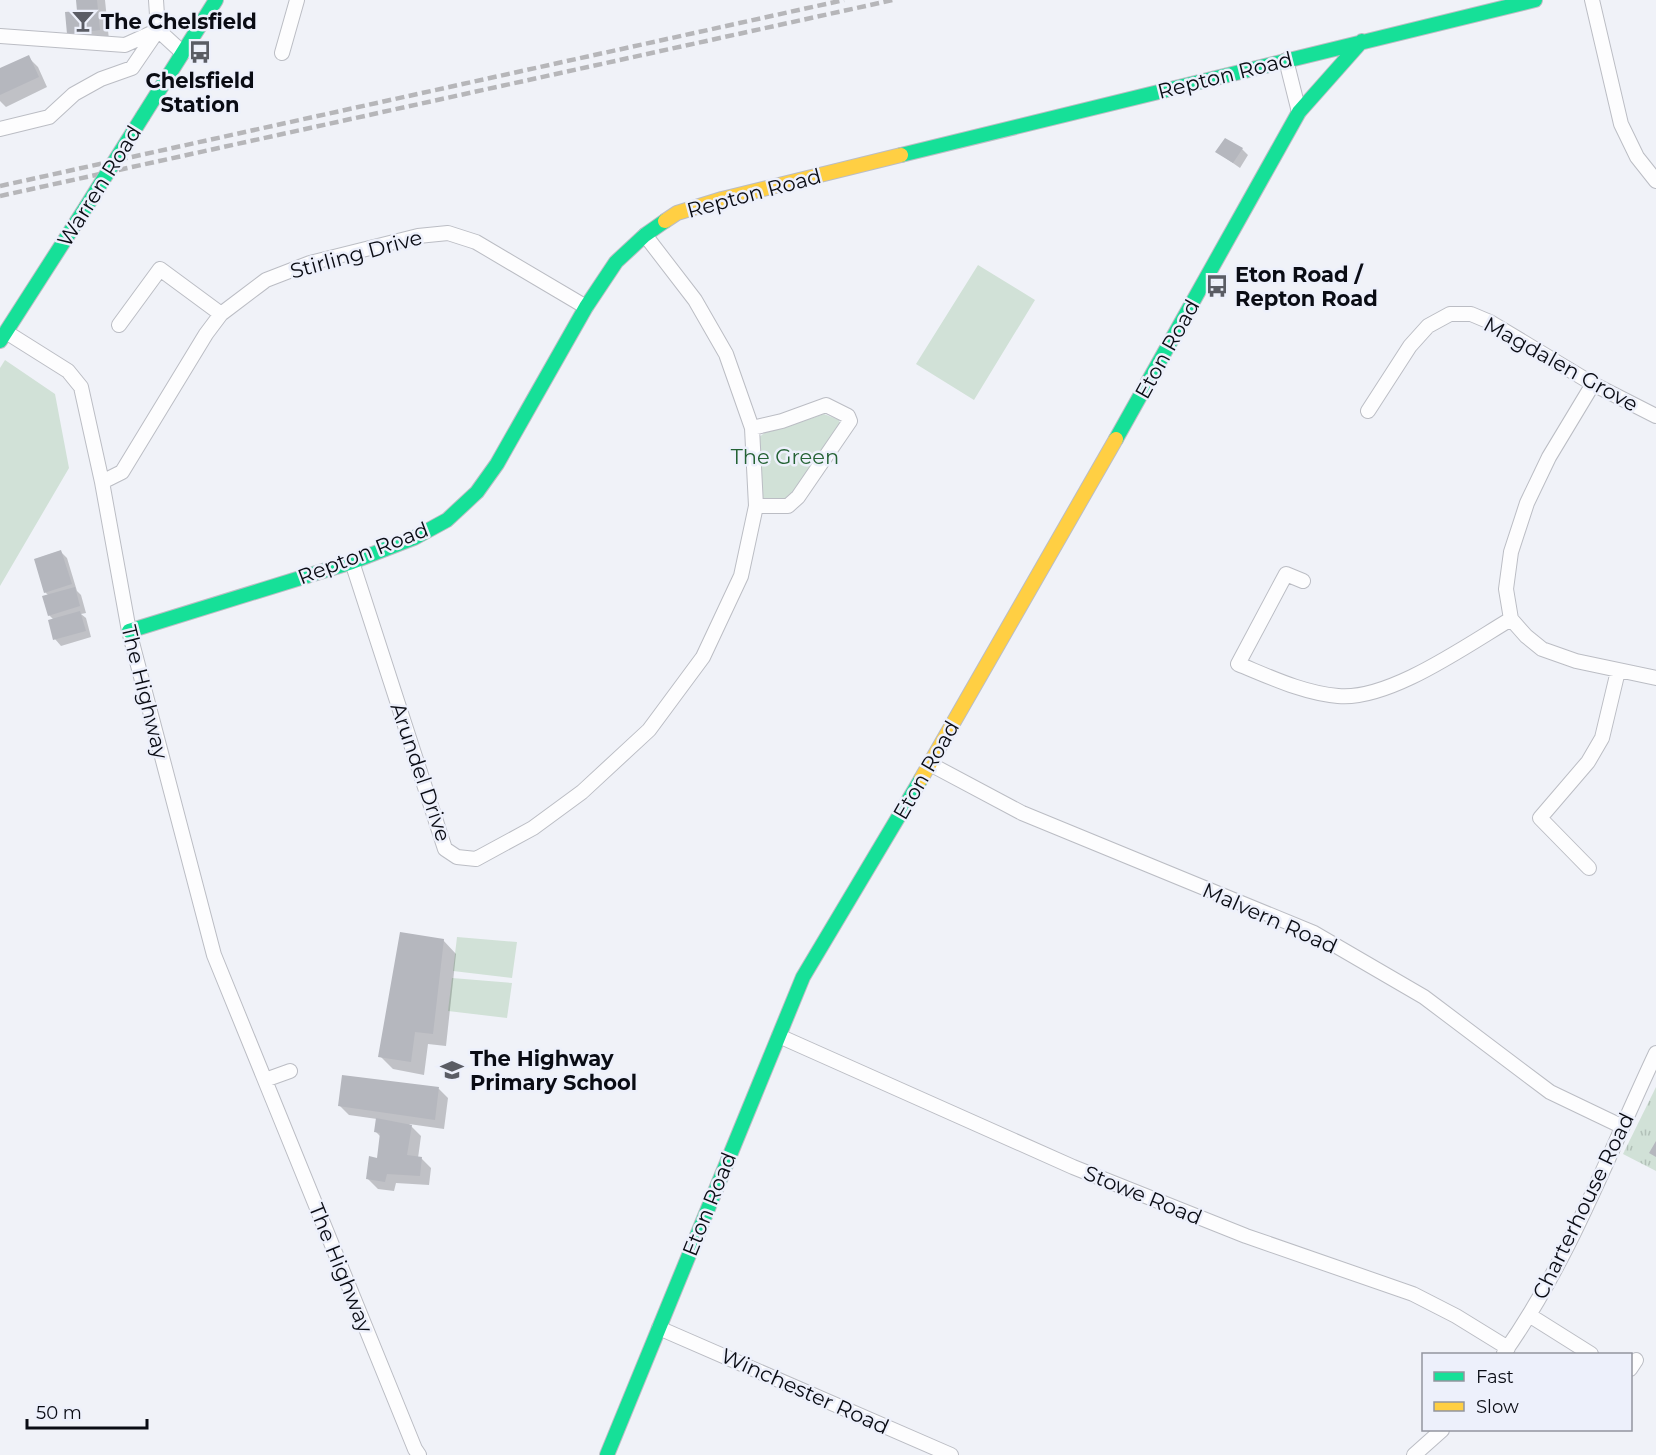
<svg xmlns="http://www.w3.org/2000/svg" width="1656" height="1455" viewBox="0 0 1656 1455" font-family="Montserrat,sans-serif">
	<defs>
		<pattern id="grass-tufts" width="24" height="20" patternUnits="userSpaceOnUse" patternTransform="scale(1.5)"><rect width="24" height="20" fill="#d1e1d7"/><path d="M3 7l-1-3M5 7V3M7 7l1-3M15 17l-1-3M17 17v-4M19 17l1-3" fill="none" stroke="#b2c0b8"/></pattern>
	</defs>
	<rect width="100%" height="100%" fill="#f0f2f8"/>
	<path fill="url(#grass-tufts)" d="M1656,1087V1171L1623,1154Z"/>
	<path fill="#d1e1d7" d="M978,265L1035,300L974,400L916,364Z
		M5,360L55,394L69,468L0,586V368Z
		M824,414L839,420L840,424L788,499L759,498L758,438L767,431L789,426Z
		M457,937L517,942L512,978L453,971Z
		M452,978L512,983L507,1018L448,1011Z"/>
	<path fill="#0003" d="M77,0H105L109,40L78,43L68,33L79,13Z
		M28,57L38,67L47,87L6,107L0,101V70Z
		M1242,149L1248,155L1240,168L1217,152Z
		M61,552L67,558L77,591L81,595L86,613L81,614L86,618L91,637L61,646L55,639L54,620L49,615V596L45,592Z
		M443,940L456,954L446,1046L428,1044L424,1075L393,1069L380,1056Z
		M439,1089L448,1098L444,1129L409,1124L421,1136L418,1158L422,1159L431,1168L429,1185L396,1183L394,1191L378,1189L368,1179L378,1160L381,1137L376,1132L377,1119L349,1115L340,1106Z"/>
	<path fill="#b5b7be" d="M76,0H97L100,30L67,34L65,12L77,11Z
		M29,55L39,77L0,95V68Z
		M1225,138L1243,148L1233,163L1215,152Z
		M61,550L72,584L44,593L34,559Z
		M75,587L80,606L48,616L42,596Z
		M80,611L86,631L53,640L48,620Z
		M400,932L444,939L433,1034L415,1032L411,1062L378,1057Z
		M342,1075L439,1087L435,1120L338,1106Z
		M376,1118L412,1125L407,1155L422,1157L420,1176L387,1174L385,1182L366,1179L369,1156L377,1158L380,1133L374,1132Z
		M1656,1141V1157L1649,1153Z"/>
	<g fill="none" stroke-linecap="round" stroke-linejoin="round">
		<g stroke="#bbbdc4" stroke-width="16">
			<path id="street" d="M156,0L158,30L183,53
				M1592,0L1621,124L1637,157L1656,181
				M0,36L125,45L158,30
				M282,53L297,0
				M1286,60L1299,112
				M0,129L49,117L74,94L101,79L132,68L158,30
				M119,325L160,269L221,314
				M6,332L68,371L81,387L102,482L129,631L214,955L415,1449L419,1455
				M1593,384L1549,457L1527,503L1511,552L1506,589L1511,619L1526,636L1542,649L1576,661L1656,678
				M1368,411L1410,346L1428,326L1450,314H1471L1490,322L1593,384L1656,416
				M752,428L782,421L826,405L848,416L850,421L798,497L788,506H756
				M102,482L122,472L206,334L221,314L266,280L310,263L418,236L448,233L476,242L586,307
				M352,562L445,849L457,857L476,859L533,828L582,792L649,730L703,657L741,576L756,506L752,428L726,354L695,300L645,235
				M1303,581L1286,574L1238,664C1270,677 1303,693 1338,696C1389,701 1467,645 1511,619
				M930,764L1022,813L1314,933L1424,997L1550,1092L1621,1126
				M1589,868L1540,818L1588,762L1602,738L1618,671
				M779,1036L1073,1167L1246,1236L1413,1294L1456,1316L1508,1348
				M265,1080L290,1071
				M1529,1315L1591,1354
				M659,1328L951,1455
				M1504,1353C1569,1261 1608,1155 1656,1053
				M1630,1369L1636,1360
				M1414,1455L1442,1430"/>
		</g>
		<g stroke="#bbbdc4" stroke-width="16">
			<path id="fast" d="M143,116L216,0
				M901,155L1535,0
				M0,341L86,207
				M1116,439L1299,112L1362,41
				M129,631L352,562L414,538L447,520L477,492L497,464L586,307L616,262L645,235L665,221
				M607,1455L803,977L921,779"/>
		</g>
		<g stroke="#bbbdc4" stroke-width="16">
			<path id="slow" d="M665,221L677,213L722,199L901,155
				M921,779L1116,439"/>
		</g>
		<use href="#street" stroke="#fdfdfe" stroke-width="14"/>
		<use href="#fast" stroke="#16e098" stroke-width="14"/>
		<use href="#slow" stroke="#ffcf43" stroke-width="14"/>
		<path stroke="#b6b6b9" stroke-width="4.5" stroke-dasharray="9 4.5" stroke-linecap="butt" d="M0,186L844,0
			M0,196L893,0"/>
		<g stroke="#bbbdc4" stroke-width="16" stroke-linecap="butt">
			<path id="fast-bridge" d="M86,207L143,116"/>
		</g>
		<use href="#fast-bridge" stroke="#16e098" stroke-width="14"/>
	</g>
	<defs>
		<g id="bar-bare" transform="scale(1.8)"><path d="M-6-5H6L.8 .8V4.5H3.5V6h-7V4.5H-.8V.8Z" fill="#5a5c64" stroke="#edf0fb" stroke-width="2.5" paint-order="stroke"/></g>
		<g id="bus-bare" transform="scale(1.8)"><path d="M-5-6H5V4H4V6H2V4H-2V6H-4V4H-5ZM-3.5-4V0h7V-4ZM-3.5 1.2v1.5H-2V1.2ZM2 1.2v1.5H3.5V1.2Z" fill="#5a5c64" stroke="#edf0fb" stroke-width="2.5" paint-order="stroke"/></g>
		<g id="school-bare" transform="scale(1.8)"><path d="M0-5L7-2L0 1L-7-2ZM-4 1L0 2.5L4 1V4Q0 6-4 4Z" fill="#5a5c64" stroke="#edf0fb" stroke-width="2.5" paint-order="stroke"/></g>
	</defs>
	<g fill-rule="evenodd">
		<use href="#bar-bare" x="83" y="21"/>
		<use href="#bus-bare" x="200" y="52"/>
		<use href="#bus-bare" x="1217" y="286"/>
		<use href="#school-bare" x="452" y="1070"/>
	</g>
	<g text-anchor="middle" dominant-baseline="central" stroke-width="5" stroke-linejoin="round" paint-order="stroke">
		<g font-size="21" font-weight="bold" fill="#0a0c14" stroke="#edf0fb" text-anchor="start">
			<text x="101" y="21">The Chelsfield</text>
			<text x="200" y="80" text-anchor="middle">Chelsfield<tspan x="200" dy="24">Station</tspan></text>
			<text x="1235" y="274">Eton Road /<tspan x="1235" dy="24">Repton Road</tspan></text>
			<text x="470" y="1058">The Highway<tspan x="470" dy="24">Primary School</tspan></text>
		</g>
		<g font-size="21" fill="#0a0c14" stroke="#edf0fb">
			<text transform="translate(1225 75) rotate(-14)">Repton Road</text>
			<text transform="translate(99 186) rotate(-58)">Warren Road</text>
			<text transform="translate(754 193) rotate(-15)">Repton Road</text>
			<text transform="translate(356 254) rotate(-15)">Stirling Drive</text>
			<text transform="translate(1167 349) rotate(-61)">Eton Road</text>
			<text transform="translate(1561 364) rotate(29)">Magdalen Grove</text>
			<text transform="translate(363 553) rotate(-21)">Repton Road</text>
			<text transform="translate(145 692) rotate(76)">The Highway</text>
			<text transform="translate(926 770) rotate(-60)">Eton Road</text>
			<text transform="translate(421 772) rotate(71)">Arundel Drive</text>
			<text transform="translate(1270 918) rotate(24)">Malvern Road</text>
			<text transform="translate(1143 1195) rotate(22)">Stowe Road</text>
			<text transform="translate(709 1204) rotate(-68)">Eton Road</text>
			<text transform="translate(1583 1206) rotate(-64)">Charterhouse Road</text>
			<text transform="translate(341 1268) rotate(68)">The Highway</text>
			<text transform="translate(805 1391) rotate(24)">Winchester Road</text>
		</g>
		<g font-size="21" fill="#246234" stroke="#edf0fb">
			<text x="785" y="456">The Green</text>
		</g>
	</g>
	<rect x="1422" y="1353" width="210" height="78" fill="#edf0fb" stroke="#92959f" stroke-width="1.5"/>
	<rect x="1434" y="1372" width="30" height="9" fill="#16e098" stroke="#92959f" stroke-width="1.5"/>
	<text x="1476" y="1383" font-size="18" fill="#0a0c14">Fast</text>
	<rect x="1434" y="1402" width="30" height="9" fill="#ffcf43" stroke="#92959f" stroke-width="1.5"/>
	<text x="1476" y="1413" font-size="18" fill="#0a0c14">Slow</text>
	<path d="M27 1419v9h120v-9" fill="none" stroke="#0a0c14" stroke-width="3"/>
	<text x="36" y="1419" font-size="18" fill="#0a0c14" stroke="#edf0fb" stroke-width="4.5" paint-order="stroke">50 m</text>
</svg>
